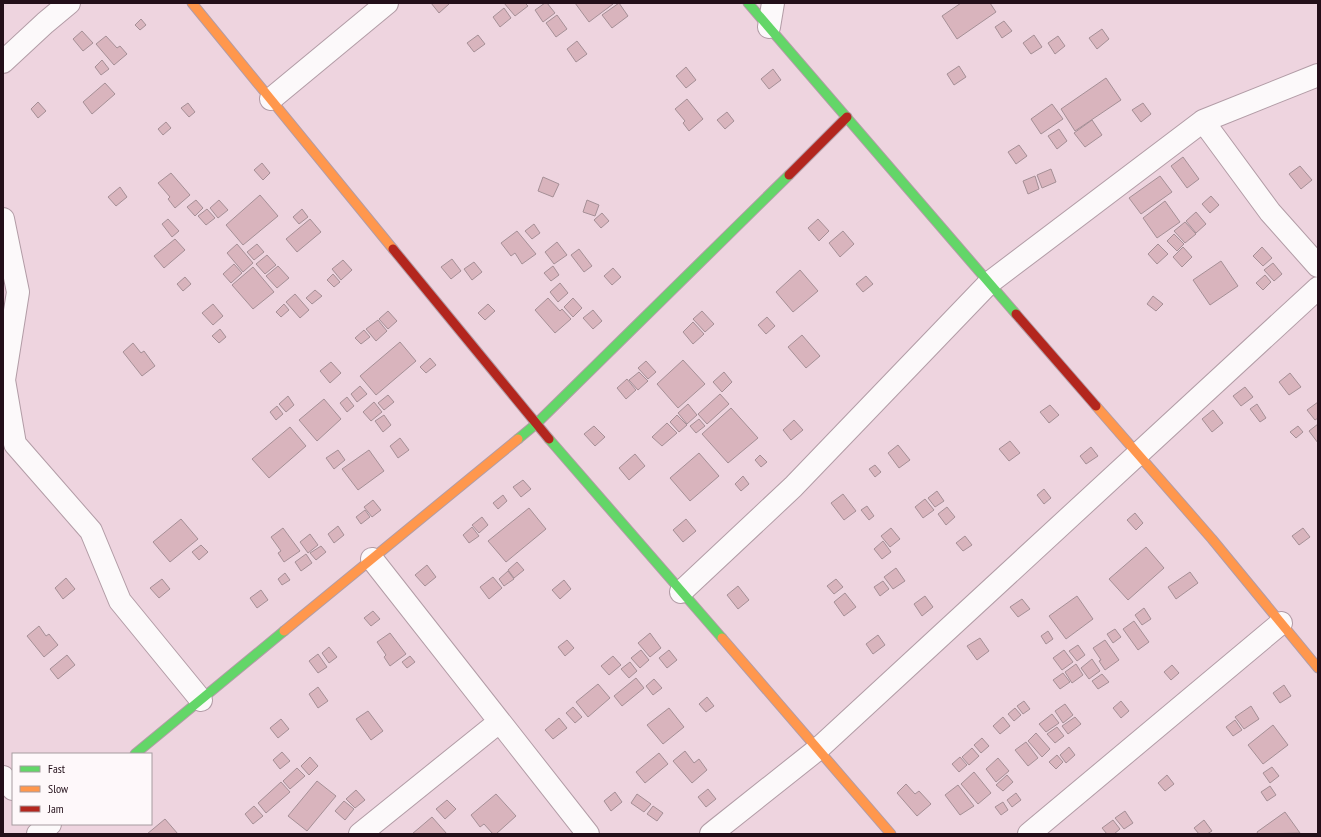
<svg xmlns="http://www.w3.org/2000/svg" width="1321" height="837" viewBox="0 0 1321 837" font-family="'PT Sans Narrow',sans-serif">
	<rect width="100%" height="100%" fill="#eed4df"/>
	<path fill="#d9b4bd" stroke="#a58f96" d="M431,3H448L449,4L439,13Z
		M504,3H525L528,6L515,16Z
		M545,3H547L555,13L543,22L535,10Z
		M575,3H612L613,4L589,22Z
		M619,3L628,16L612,28L602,15Z
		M961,3H990L996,12L957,39L942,16Z
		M504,8L511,18L500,27L493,17Z
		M557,15L567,29L556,37L546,23Z
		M141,19L146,25L140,30L135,25Z
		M1004,21L1012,31L1002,38L995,27Z
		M1102,29L1109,39L1097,49L1089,38Z
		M82,31L93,43L83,51L73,39Z
		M478,35L485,44L474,52L467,43Z
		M1034,35L1042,47L1031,54L1023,43Z
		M106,36L117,48L120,46L127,54L114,65L96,44Z
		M1058,36L1065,46L1055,54L1048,43Z
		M577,41L587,54L576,62L567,49Z
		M102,60L109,69L101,75L95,67Z
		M959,66L966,77L954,85L947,74Z
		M686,67L696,80L686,88L676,76Z
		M773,69L781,80L769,89L761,79Z
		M1106,78L1121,100L1075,131L1061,109Z
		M105,83L115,94L92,114L83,102Z
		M687,99L703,119L689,131L683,123L685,121L675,109Z
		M38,102L46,111L38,118L31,109Z
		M188,103L195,112L189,117L181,108Z
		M1143,103L1151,114L1141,122L1132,110Z
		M1052,104L1063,119L1041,134L1031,119Z
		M727,112L734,121L725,129L717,120Z
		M1092,120L1102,135L1085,147L1074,133Z
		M166,122L171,128L163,135L158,129Z
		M1059,129L1067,141L1057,149L1048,136Z
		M1019,145L1027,156L1016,164L1008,152Z
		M1183,157L1199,179L1187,188L1171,166Z
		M262,163L270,173L263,180L254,170Z
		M1300,166L1312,180L1301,189L1289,174Z
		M1051,169L1056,182L1042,188L1037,175Z
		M171,173L190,195L175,208L168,199L170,197L158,183Z
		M1035,176L1039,189L1028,194L1023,181Z
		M1160,176L1172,192L1141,214L1129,198Z
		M543,177L559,184L553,197L538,191Z
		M120,187L127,197L116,206L108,197Z
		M260,195L278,216L243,245L226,225Z
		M1211,196L1219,205L1210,213L1202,204Z
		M196,200L203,208L195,216L187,207Z
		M219,200L228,210L218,218L210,208Z
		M587,200L599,205L595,216L583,212Z
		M1165,201L1180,222L1157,238L1143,218Z
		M207,209L215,218L206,225L198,216Z
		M302,209L308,217L299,224L293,217Z
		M1196,212L1206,224L1196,233L1186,221Z
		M602,213L609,221L601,228L594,220Z
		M168,219L179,231L172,237L162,224Z
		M310,219L321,232L297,252L286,239Z
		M818,219L829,231L819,241L808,228Z
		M1185,222L1196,234L1185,243L1174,231Z
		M534,224L540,233L532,239L525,231Z
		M517,231L536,254L522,264L515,253L511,256L501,243Z
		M843,231L854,244L840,257L829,243Z
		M1174,234L1184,244L1177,251L1167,241Z
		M175,239L185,250L164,268L154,256Z
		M557,242L567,255L554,264L545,252Z
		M237,244L253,263L243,272L227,253Z
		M257,244L264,252L254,260L247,252Z
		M1158,244L1168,254L1157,264L1148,254Z
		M1183,247L1192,257L1182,267L1173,257Z
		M1262,247L1272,258L1263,266L1253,256Z
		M579,249L592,266L584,272L571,255Z
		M267,255L276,265L265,274L256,264Z
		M452,259L461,271L451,279L441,267Z
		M343,260L352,270L341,280L332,269Z
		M1221,261L1238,286L1210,305L1193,280Z
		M474,262L482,272L472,280L464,269Z
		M1273,263L1282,274L1274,281L1264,270Z
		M234,264L242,273L231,283L223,274Z
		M278,266L289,278L277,288L266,276Z
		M553,266L559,275L551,281L544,273Z
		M253,267L274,292L253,309L232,285Z
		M613,268L621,277L612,285L604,276Z
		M800,270L818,291L793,312L776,292Z
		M333,274L340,282L334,287L327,280Z
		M1265,275L1271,282L1263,290L1256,283Z
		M866,276L873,284L863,292L856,284Z
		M185,277L191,284L183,291L177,284Z
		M560,283L568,293L558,302L550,292Z
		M315,290L322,296L312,304L306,298Z
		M295,294L309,310L300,318L286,302Z
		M1153,296L1163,304L1156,311L1147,304Z
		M548,298L560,311L562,309L571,319L555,333L535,310Z
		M573,298L582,308L573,317L564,307Z
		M213,304L223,316L213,325L202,313Z
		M284,304L289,310L281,317L276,312Z
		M488,304L495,311L485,320L478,313Z
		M593,310L602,321L593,329L583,318Z
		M388,311L397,321L388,329L379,319Z
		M702,311L714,324L705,332L693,319Z
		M767,317L775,326L766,334L758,325Z
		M378,320L387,331L376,341L366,329Z
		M693,322L704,334L693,344L683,332Z
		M220,329L226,337L219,343L212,336Z
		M364,330L370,337L361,344L355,338Z
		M802,335L820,356L806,368L788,347Z
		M400,342L416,361L376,395L360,376Z
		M133,343L141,353L144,351L155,366L142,376L123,352Z
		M430,358L436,365L426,373L420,367Z
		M683,360L705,384L678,408L657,384Z
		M646,361L656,372L648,379L638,368Z
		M331,362L341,373L330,383L320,371Z
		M639,372L648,381L638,390L629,380Z
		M724,372L732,382L722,392L713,382Z
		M1290,373L1301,387L1289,395L1279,382Z
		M627,379L636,390L626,399L617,388Z
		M360,386L367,394L357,402L351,394Z
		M1245,387L1253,397L1241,406L1233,396Z
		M720,394L729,404L707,424L698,414Z
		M388,395L394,402L384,410L378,403Z
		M288,396L294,405L286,412L279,404Z
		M347,397L354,406L347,412L340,403Z
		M324,399L341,419L317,441L299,420Z
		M374,402L382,412L371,421L363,412Z
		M1318,402V418L1315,420L1307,410Z
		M688,404L697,415L687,424L678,413Z
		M1257,404L1266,418L1260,422L1250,409Z
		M1050,405L1059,415L1049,423L1040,412Z
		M277,406L283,414L276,420L270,412Z
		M731,408L758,438L728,463L702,434Z
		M1213,410L1223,423L1212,432L1202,419Z
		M384,415L391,425L383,432L375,421Z
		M677,415L687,425L679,432L670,422Z
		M699,419L705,426L696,433L690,426Z
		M794,420L803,430L791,440L783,430Z
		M667,423L677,433L662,446L652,437Z
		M1318,424V443L1309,431Z
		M594,426L605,437L595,446L584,434Z
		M1298,426L1303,432L1296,438L1290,432Z
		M290,427L306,446L269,478L252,459Z
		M400,438L409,450L398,458L390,446Z
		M1010,441L1020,453L1009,461L999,449Z
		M898,445L910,460L899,468L888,453Z
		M1091,447L1098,456L1086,464L1080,456Z
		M338,450L345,460L334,469L326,458Z
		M369,450L384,471L358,490L342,469Z
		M699,453L719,476L690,501L670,478Z
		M635,454L645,466L629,480L619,468Z
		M760,455L767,462L761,467L755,460Z
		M875,465L881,472L875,477L869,469Z
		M743,476L749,484L741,491L735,484Z
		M523,480L531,489L521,497L513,487Z
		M1044,489L1051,498L1044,504L1037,495Z
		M937,491L944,501L935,507L928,498Z
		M843,494L856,511L844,520L831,503Z
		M503,495L507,501L498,509L493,503Z
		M925,499L934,510L923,518L915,507Z
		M373,500L381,510L372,517L364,507Z
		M867,506L874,516L869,520L861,510Z
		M947,507L955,517L946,525L938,514Z
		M529,508L546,529L506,562L488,541Z
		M365,510L370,517L361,524L356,517Z
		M1135,513L1143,523L1136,530L1127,520Z
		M482,517L488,525L479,533L472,525Z
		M181,519L198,539L170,562L153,542Z
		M686,519L696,531L683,542L673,530Z
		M338,526L344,535L334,543L328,534Z
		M472,527L479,536L469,543L463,535Z
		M283,528L300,551L284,562L278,553L281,551L271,537Z
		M891,528L900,539L890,547L881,536Z
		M1303,528L1310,537L1299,545L1292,536Z
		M310,534L318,545L308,553L300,542Z
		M965,536L972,545L963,551L956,543Z
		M883,541L891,552L882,559L874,549Z
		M201,545L208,552L199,560L192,552Z
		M321,546L326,552L316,560L310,553Z
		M1146,547L1164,568L1128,600L1109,579Z
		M306,554L312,563L301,571L295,562Z
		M517,562L524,570L514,578L508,570Z
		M427,565L436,577L425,586L415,575Z
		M896,568L905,581L893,589L884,577Z
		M508,571L514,579L504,586L499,579Z
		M1190,572L1198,583L1176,599L1168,587Z
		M285,573L290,580L282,585L278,579Z
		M493,577L502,588L489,599L480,587Z
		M66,578L75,589L63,599L55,588Z
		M162,579L170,589L159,598L150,588Z
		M836,579L843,587L834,594L827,586Z
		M564,580L571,589L560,599L552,590Z
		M883,581L889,589L880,596L874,587Z
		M738,586L749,600L738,609L727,595Z
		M261,590L268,600L257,608L250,598Z
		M845,593L856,607L844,616L834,602Z
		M925,596L933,607L922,616L914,604Z
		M1077,596L1093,619L1066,639L1049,616Z
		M1022,599L1030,609L1018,617L1010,607Z
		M1144,608L1151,619L1142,625L1135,615Z
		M373,611L380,619L371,626L364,618Z
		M1134,621L1149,642L1138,650L1123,629Z
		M39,626L46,636L49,634L58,645L44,657L27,636Z
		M1115,629L1121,637L1113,643L1107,634Z
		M1048,631L1053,639L1046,644L1041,636Z
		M390,633L406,654L390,666L384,657L386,655L377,642Z
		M650,633L661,648L650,657L638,643Z
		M878,635L885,645L873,654L866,644Z
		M980,638L989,651L977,660L967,646Z
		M567,640L574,648L565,656L558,647Z
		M1105,640L1119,660L1105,670L1099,661L1101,660L1093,648Z
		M1078,645L1085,655L1077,661L1069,651Z
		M329,647L337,657L329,663L322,653Z
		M641,650L649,660L640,668L631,658Z
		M669,650L677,660L667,668L659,658Z
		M1064,650L1073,662L1062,670L1053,658Z
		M318,654L327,667L318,673L309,661Z
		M67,655L75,665L58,679L50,669Z
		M410,656L415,662L407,668L402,662Z
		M613,656L621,665L609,675L601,666Z
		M1092,659L1100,671L1089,679L1081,668Z
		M630,662L637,671L629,678L621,669Z
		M1076,664L1083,675L1072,683L1065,672Z
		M1172,665L1179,673L1171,680L1164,672Z
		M1063,673L1070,682L1060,689L1053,680Z
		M1102,674L1109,682L1098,689L1092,681Z
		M636,678L644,688L622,706L614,696Z
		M654,679L662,688L653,695L646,686Z
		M598,684L610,698L588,717L576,702Z
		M1284,685L1291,696L1280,703L1273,693Z
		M318,687L328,701L318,708L309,694Z
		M707,697L714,706L706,712L699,704Z
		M1024,701L1030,709L1023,714L1017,706Z
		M1121,701L1129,711L1121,718L1113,708Z
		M1065,704L1073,715L1063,723L1055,711Z
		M1251,706L1259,719L1244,729L1235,717Z
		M573,707L582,717L575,723L566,713Z
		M669,708L684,727L663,744L647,725Z
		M1015,708L1021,715L1014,721L1008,714Z
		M368,711L383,731L371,740L356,719Z
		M1052,714L1059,723L1046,732L1039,724Z
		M1003,717L1010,726L1000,734L993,726Z
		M1075,717L1081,724L1068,734L1062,726Z
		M559,718L567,728L553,739L545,730Z
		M281,719L289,729L278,738L270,728Z
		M1235,720L1242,730L1233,736L1226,727Z
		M1273,725L1288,745L1263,764L1248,745Z
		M1057,727L1064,736L1055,743L1047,734Z
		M1036,733L1050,749L1042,757L1028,741Z
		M982,738L989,746L981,753L974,745Z
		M1026,742L1038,758L1028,766L1015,750Z
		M1069,747L1075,755L1066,763L1060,755Z
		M972,748L979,756L969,765L962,757Z
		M685,751L694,763L699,759L707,770L692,783L673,761Z
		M282,752L290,761L280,769L273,760Z
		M659,753L668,764L645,783L636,772Z
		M1057,755L1063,762L1056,769L1049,762Z
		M310,757L318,766L309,775L301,766Z
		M960,757L967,765L959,772L952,764Z
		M998,758L1009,771L996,782L986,769Z
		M1272,767L1279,776L1270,783L1263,773Z
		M297,768L305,776L290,789L283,781Z
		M974,772L991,793L978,804L961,784Z
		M1007,775L1013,782L1003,791L996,785Z
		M1167,775L1174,784L1165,791L1158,783Z
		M317,781L336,796L307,831L288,816Z
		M281,782L290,792L266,813L258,803Z
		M906,784L915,794L919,791L931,804L917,816L897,793Z
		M958,785L974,806L960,815L945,795Z
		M1270,786L1276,795L1267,801L1261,792Z
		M708,789L716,799L706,807L698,797Z
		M356,790L365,800L355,808L346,799Z
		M615,792L622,802L611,811L604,801Z
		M1016,793L1021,800L1012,807L1007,800Z
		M496,794L516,816L496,834H493L484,824L480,827L471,815Z
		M637,794L651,804L644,812L631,803Z
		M447,800L456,809L445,819L436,809Z
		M344,801L354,809L345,820L335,811Z
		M1003,802L1008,810L1001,815L995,807Z
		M254,806L263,816L253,824L245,814Z
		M653,806L663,813L657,821L647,814Z
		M1125,811L1133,823L1124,829L1115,818Z
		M1285,812L1300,833L1258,834L1257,832Z
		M432,817L447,834H412Z
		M165,819L178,834H147Z
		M1113,820L1120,829L1114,834H1107L1102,828Z
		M1204,820L1212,831L1207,834H1199L1194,828Z"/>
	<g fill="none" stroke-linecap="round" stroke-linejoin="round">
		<g stroke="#b29ca6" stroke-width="24">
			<path id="street" d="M769,27L773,3
				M3,62L45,23L69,3
				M271,99L387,3
				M1203,121L1270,212L1318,266
				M3,219L18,292L4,380L15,444L91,531L120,601L201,700
				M372,559L588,834
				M681,592L793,487L989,283L1203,121L1318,75
				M3,777L13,789
				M38,834L50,824
				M360,834L499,722
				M711,834L818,749L1318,288
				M1029,834L1281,623"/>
		</g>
		<g stroke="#b29ca6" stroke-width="11">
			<path id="fast" d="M748,3L1016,314
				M518,439L536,424L789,175
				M549,439L722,638
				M135,754L284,631"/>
		</g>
		<g stroke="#b29ca6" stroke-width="11">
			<path id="slow" d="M192,3L393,249
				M1096,406L1212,539L1318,668
				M284,631L518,439
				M722,638L891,834"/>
		</g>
		<g stroke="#b29ca6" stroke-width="11">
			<path id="jam" d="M789,175L847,117
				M393,249L549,439
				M1016,314L1096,406"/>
		</g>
		<use href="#street" stroke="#fcf9fa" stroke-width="22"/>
		<use href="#fast" stroke="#63d668" stroke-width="9"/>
		<use href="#slow" stroke="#ff974d" stroke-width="9"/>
		<use href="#jam" stroke="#b3261e" stroke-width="9"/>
	</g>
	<rect width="1321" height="837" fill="none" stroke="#230f19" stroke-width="8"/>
	<rect x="12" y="753" width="140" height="72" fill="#fef8fa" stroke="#a69ba0"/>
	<rect x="20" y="766" width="20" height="6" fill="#63d668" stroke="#a69ba0"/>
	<text x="48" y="773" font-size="12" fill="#230f19">Fast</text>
	<rect x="20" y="786" width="20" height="6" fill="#ff974d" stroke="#a69ba0"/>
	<text x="48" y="793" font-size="12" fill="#230f19">Slow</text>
	<rect x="20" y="806" width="20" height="6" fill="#b3261e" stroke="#a69ba0"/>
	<text x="48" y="813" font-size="12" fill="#230f19">Jam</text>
</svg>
